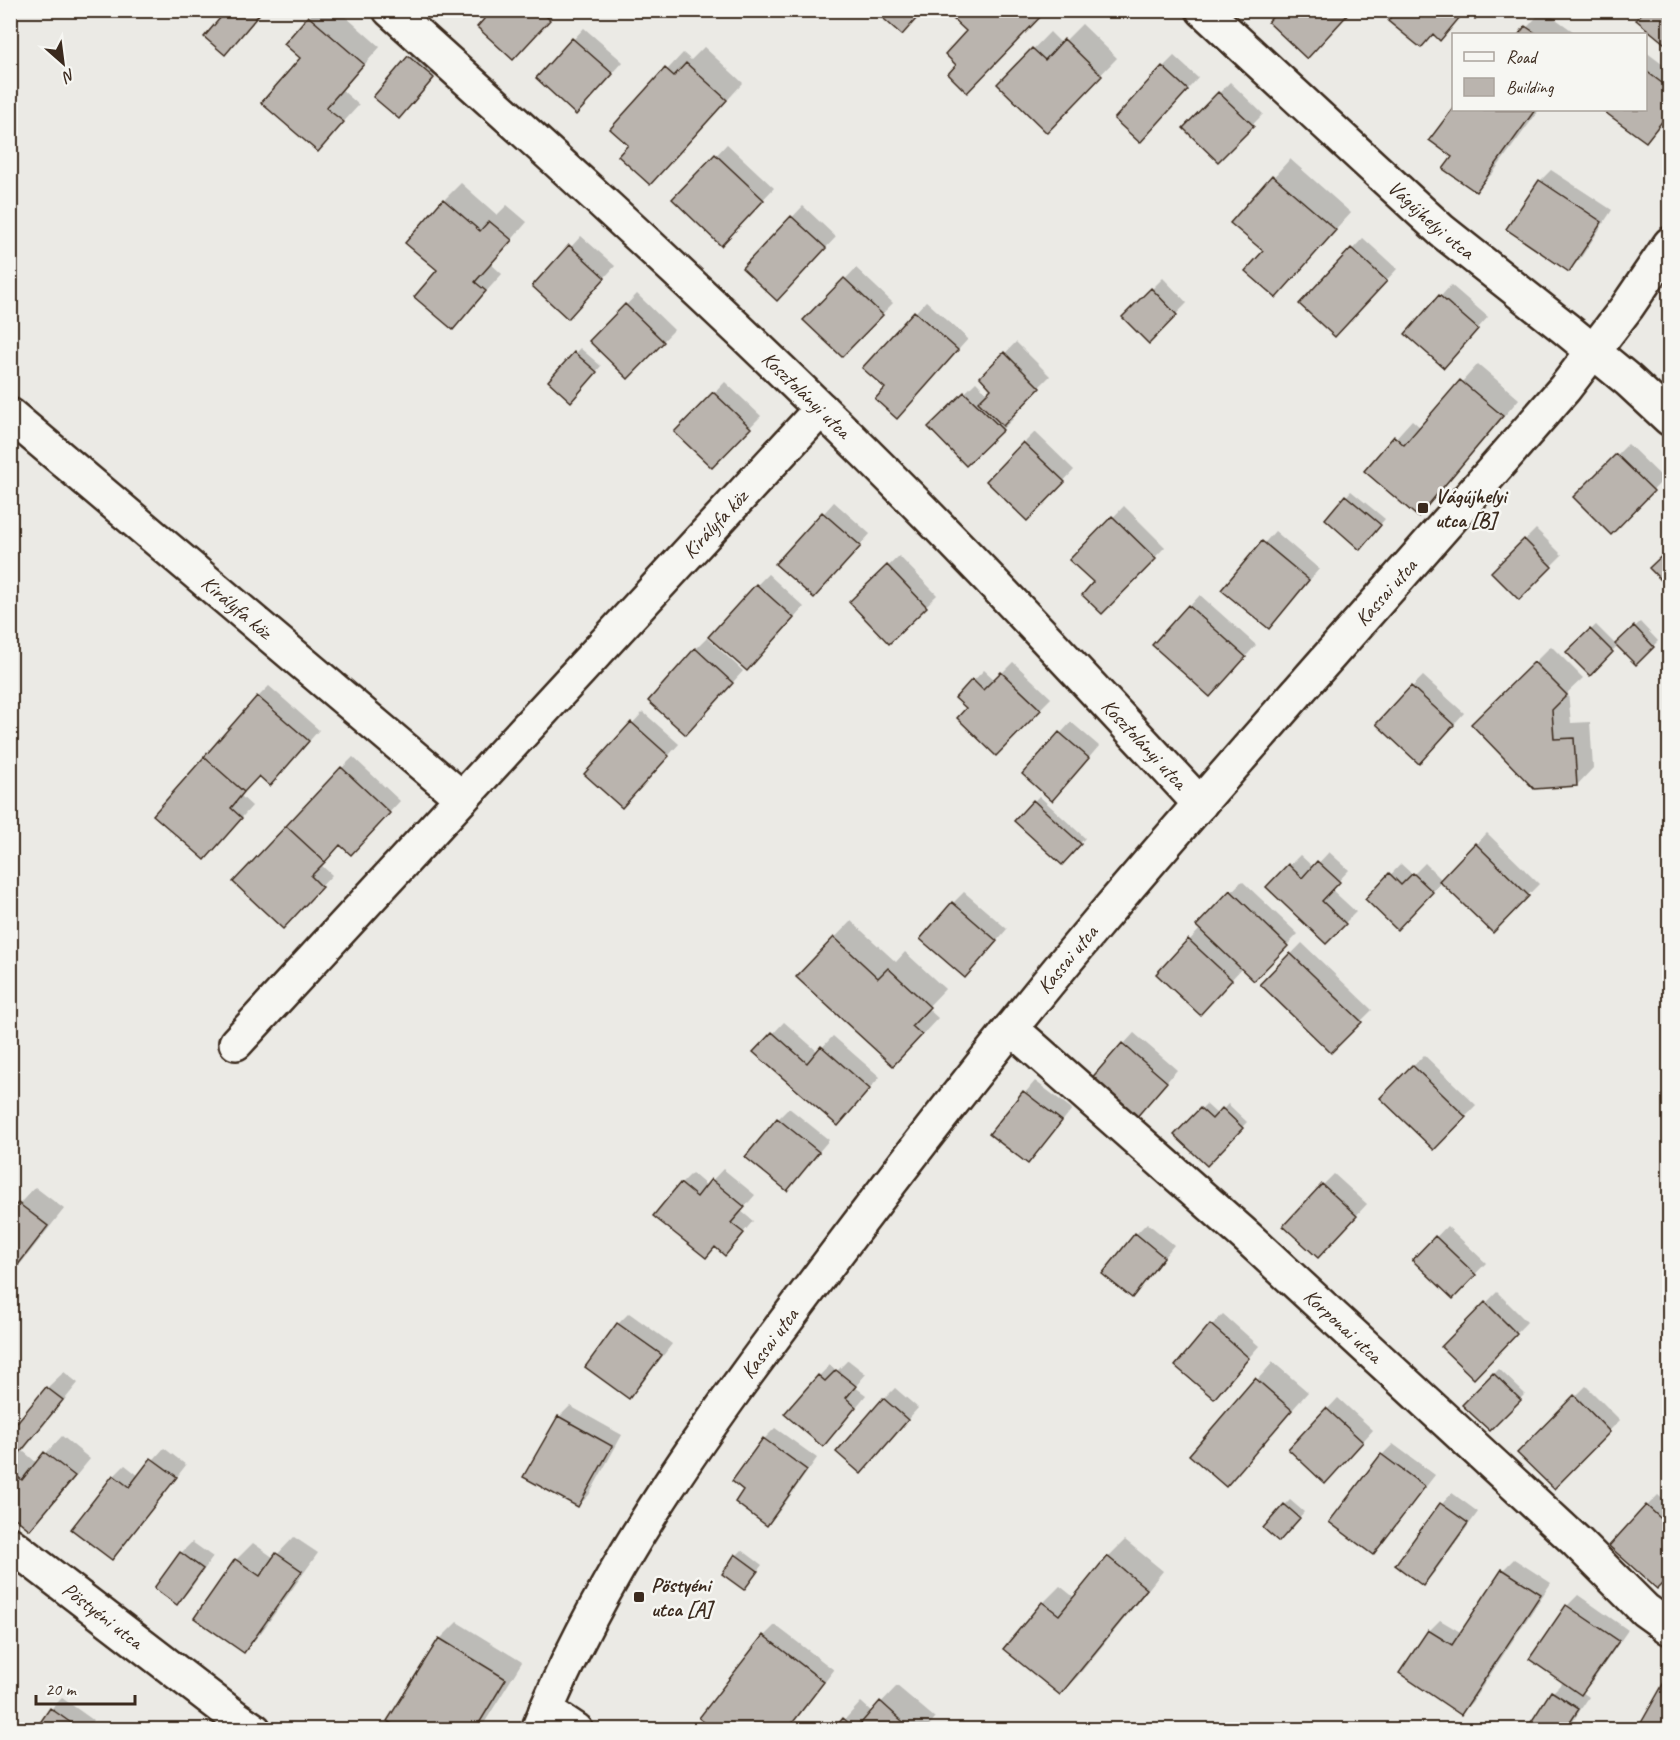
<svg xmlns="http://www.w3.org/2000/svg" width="1680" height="1740" viewBox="0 0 1680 1740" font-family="Caveat,sans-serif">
	<rect width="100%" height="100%" fill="#ebeae5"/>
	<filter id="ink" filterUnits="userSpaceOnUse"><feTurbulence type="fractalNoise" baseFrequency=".0167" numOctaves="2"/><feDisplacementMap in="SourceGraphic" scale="12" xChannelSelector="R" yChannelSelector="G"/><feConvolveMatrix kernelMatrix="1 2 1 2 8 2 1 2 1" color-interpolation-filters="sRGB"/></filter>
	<g filter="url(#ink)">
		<path fill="#0003" d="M316,10H338L380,47L342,90L359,105L318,150L302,57L309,17Z
			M494,10H558L524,47Z
			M1398,10L1466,11L1440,39L1434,34L1421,46Z
			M1543,10L1577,34H1521Z
			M1082,24L1117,58L1047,130L999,84L1050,32L1062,44Z
			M584,28L623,62L587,102L538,78Z
			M420,46L443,66L410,106L409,57Z
			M704,47L743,83L667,166L630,145L612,129L683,53L691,60Z
			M1646,52L1670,70V121L1665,118L1646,140L1604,110H1646Z
			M1174,56L1198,78L1151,130L1163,67Z
			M1230,82L1263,114L1218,160L1185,128Z
			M1454,110H1539L1493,173L1476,190L1454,156Z
			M727,144L774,188L732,232L675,199Z
			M1290,159L1351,213L1276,296L1265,251L1233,222Z
			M1551,170L1612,210L1580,259L1569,270L1508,229L1540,181Z
			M461,183L497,215L507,205L527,222L491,264L502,274L453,328L439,270L444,200Z
			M803,206L836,237L788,288L744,268Z
			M581,236L615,266L579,306L571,247Z
			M1363,238L1397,269L1346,324L1301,304Z
			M856,268L893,303L842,355L806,320Z
			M1163,278L1187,303L1149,342L1124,317Z
			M1451,285L1488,317L1454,355L1407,334Z
			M637,294L674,330L628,377L591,341Z
			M926,301L968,339L908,406L864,368Z
			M1016,342L1050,376L1010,416L1013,419L966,464L930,427L976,382L988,394L993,389L982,377Z
			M580,348L601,366L576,395L575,353Z
			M1478,364L1519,399L1434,498L1417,515L1366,471L1412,420L1421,428Z
			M725,382L761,416L712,466L677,432Z
			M1035,432L1074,470L1038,508L1024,443Z
			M1628,444L1664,479L1611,533L1575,497Z
			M1351,491L1385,519L1365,542L1327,519Z
			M834,502L870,534L825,585L778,564Z
			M1124,506L1165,547L1102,612L1095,582L1072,560Z
			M1536,529L1562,555L1519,598L1493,572Z
			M1275,531L1319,569L1280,616L1224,589Z
			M899,556L937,595L889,642L851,602Z
			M768,574L804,607L758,658L757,585Z
			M1200,595L1256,645L1221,684L1154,645Z
			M1640,622L1658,641L1636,663L1618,645L1590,674L1568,652L1596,625L1616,645Z
			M707,638L743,671L697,722L696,649Z
			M1551,646L1583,678L1568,692L1571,723L1590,722L1593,768L1577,785L1473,724Z
			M1013,662L1051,698L996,754L968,708L957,698L984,670L995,680Z
			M1423,676L1464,713L1430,751L1412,687Z
			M269,686L319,730L281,773L259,774L241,796L252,806L216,847L258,697Z
			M643,712L679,744L633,795L586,774Z
			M1071,722L1099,746L1063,788L1024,774Z
			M353,757L400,801L362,842L340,844L321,865L332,875L294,916L342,768Z
			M1039,796L1085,838L1062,863L1016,821Z
			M1487,833L1539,884L1493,931L1442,882L1408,917L1367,899L1401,864L1413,875L1425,863L1442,880Z
			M1329,852L1349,870L1331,889L1356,912L1326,942L1268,887L1300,855L1314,868Z
			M1242,881L1298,934L1254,979L1242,968L1211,1002L1158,974L1201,928L1198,926Z
			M964,892L1007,929L976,965L953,903Z
			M851,921L896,962L905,952L945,989L927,1008L938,1018L910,1048L798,976Z
			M1302,943L1372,1010L1331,1051L1262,984Z
			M784,1022L818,1052L833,1036L880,1077L848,1113L756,1052Z
			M1134,1033L1177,1070L1146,1106L1092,1079Z
			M1424,1055L1476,1105L1434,1148L1382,1098Z
			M1035,1081L1072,1109L1039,1151L1028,1162L991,1134Z
			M1206,1104L1218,1115L1228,1104L1247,1122L1207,1164L1176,1135Z
			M789,1108L829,1140L787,1189L778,1119Z
			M723,1169L755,1195L741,1211L753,1221L725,1254L716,1246L706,1256L681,1184L692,1173L707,1186Z
			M1334,1174L1367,1204L1329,1245L1323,1185Z
			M35,1187L64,1209L10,1277V1214Z
			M1147,1223L1174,1245L1132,1296L1136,1234Z
			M1447,1226L1486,1263L1453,1297L1414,1260Z
			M1497,1292L1527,1322L1474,1377L1443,1347Z
			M629,1313L672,1344L640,1386L629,1397L587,1366L618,1324Z
			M1223,1314L1259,1346L1224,1386L1212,1325Z
			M848,1360L866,1374L855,1387L866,1395L834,1434L819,1376L830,1365L837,1371Z
			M1273,1362L1308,1392L1226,1485L1191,1455Z
			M1499,1369L1525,1394L1490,1429L1464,1405Z
			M64,1372L78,1383L23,1451L37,1463L62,1436L90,1459L47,1511L30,1528L10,1512V1434L47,1388Z
			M1586,1386L1620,1420L1554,1487L1519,1453Z
			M895,1388L918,1408L861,1472L884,1399Z
			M1338,1398L1373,1430L1336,1471L1290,1449Z
			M570,1406L622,1435L589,1495L578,1506L559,1417Z
			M775,1428L817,1458L778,1513L767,1524L746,1490L764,1439Z
			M1393,1444L1435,1475L1383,1542L1372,1553L1331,1521L1382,1455Z
			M164,1448L186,1465L123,1547L112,1558L73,1528L114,1476L125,1465L139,1476Z
			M1452,1493L1478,1512L1434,1573L1423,1584L1397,1565L1442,1504Z
			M1658,1495L1670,1506V1575L1647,1506Z
			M1290,1500L1304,1512L1284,1535L1285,1505Z
			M294,1537L318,1553L260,1634L244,1651L236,1560L253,1543L274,1558Z
			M1125,1540L1163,1571L1077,1677L1060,1693L1005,1649L1043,1603L1060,1586L1075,1598L1108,1557Z
			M192,1542L213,1557L188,1592L177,1603L156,1588L181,1553Z
			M742,1550L762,1565L744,1588L737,1555Z
			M1514,1559L1551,1583L1472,1702L1461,1713L1401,1673L1429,1631L1440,1620L1462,1633L1503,1570Z
			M1578,1595L1628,1630L1592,1682L1582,1692L1589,1697L1567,1730H1527L1553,1692L1564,1681L1567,1606Z
			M457,1622L522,1662L480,1730H404L389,1720L440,1639Z
			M775,1625L834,1670L788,1730H717L701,1717L764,1636Z
			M897,1686L935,1718L925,1730H835L861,1702L872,1712Z
			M62,1698L93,1720L86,1730H37L51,1709Z"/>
		<path fill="#bab4ae" stroke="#3b2a1e" stroke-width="1.5" d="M227,10H263L225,55L204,37Z
			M492,10H540L550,20L513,60L477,27Z
			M878,10H924L902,35L876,12Z
			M957,10H1047L967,93L948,74L956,65L945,54L966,31L951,17Z
			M1279,10H1352L1307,59L1268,22Z
			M1396,10H1482L1475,19L1465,11L1440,41L1433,34L1421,48L1388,21Z
			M1645,10H1670V48L1636,20Z
			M308,16L364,64L326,108L344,122L318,152L261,103L300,58L284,44Z
			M1525,26L1537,34H1519Z
			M572,38L613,74L576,115L536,78Z
			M1064,39L1102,76L1047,133L997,84L1032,48L1045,60Z
			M408,56L434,78L399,119L373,97Z
			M686,63L727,100L650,185L618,156L628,145L610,129L665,68L674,76Z
			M1162,66L1188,90L1140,143L1114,119Z
			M1646,71L1670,89V123L1664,119L1646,142L1602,110H1646Z
			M1218,92L1254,126L1218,162L1183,128Z
			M1454,107V110H1535L1476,192L1443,169L1452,157L1429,140Z
			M715,154L764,200L721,246L672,199Z
			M1272,175L1336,230L1276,298L1245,271L1263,251L1230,223Z
			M1539,180L1602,222L1569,272L1506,229Z
			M443,199L480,231L489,221L512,240L475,282L486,291L453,330L414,297L437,270L405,243Z
			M791,216L826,248L777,301L742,268Z
			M569,245L605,278L568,319L532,286Z
			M1351,248L1387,281L1335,337L1299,304Z
			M844,278L883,315L842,357L803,320Z
			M1151,288L1177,315L1149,344L1122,317Z
			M1439,295L1478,329L1444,368L1405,334Z
			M625,304L664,342L628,379L589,341Z
			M914,311L958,350L897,419L875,399L885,388L862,368Z
			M574,352L597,372L571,402L548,381Z
			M1004,352L1040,388L1003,426L978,402L991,389L980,377Z
			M1460,380L1503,416L1418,517L1364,471L1394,436L1404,445Z
			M713,392L751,428L712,468L674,432Z
			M964,392L1003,430L966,466L928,427Z
			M1023,442L1065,482L1027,521L986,481Z
			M1616,454L1654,491L1611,535L1573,497Z
			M1345,495L1381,525L1360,550L1325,519Z
			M822,512L861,546L814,598L775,564Z
			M1112,516L1156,559L1102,614L1082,595L1093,582L1069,560Z
			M1524,539L1552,567L1519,600L1491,572Z
			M1262,541L1309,580L1269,629L1221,590Z
			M1670,548V589L1649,568Z
			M887,565L927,607L889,644L849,602Z
			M756,584L794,618L747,671L708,637Z
			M1188,605L1246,657L1210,697L1152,645Z
			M1634,626L1654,647L1636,665L1615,644Z
			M1590,629L1613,652L1590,676L1566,652Z
			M695,648L733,683L686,735L648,701Z
			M1534,662L1567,695L1552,710L1554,739L1574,738L1577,786L1534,789L1471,724Z
			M1001,672L1041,710L996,756L957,718L966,708L955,698L972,679L983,690Z
			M1411,686L1454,725L1419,764L1376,724Z
			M257,696L309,741L270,786L259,776L244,792L204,757Z
			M631,722L669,756L622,808L584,774Z
			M1059,732L1089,758L1052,801L1022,774Z
			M204,757L244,792L231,808L242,818L205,860L153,815Z
			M341,767L390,813L351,855L340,845L325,862L286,826Z
			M1033,800L1081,844L1062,865L1014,821Z
			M286,826L325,862L311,876L322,887L283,929L233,882Z
			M1475,843L1529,896L1493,933L1439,881Z
			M1317,861L1340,882L1322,901L1346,924L1326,944L1266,887L1288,864L1302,878Z
			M1389,873L1401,885L1413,873L1433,892L1397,930L1365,899Z
			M1230,890L1288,946L1254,981L1196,926Z
			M952,902L997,941L965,978L920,939Z
			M834,937L878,978L888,968L930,1007L912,1026L922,1035L893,1066L796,977Z
			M1188,939L1232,980L1200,1015L1156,974Z
			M1290,953L1362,1022L1331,1053L1260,984Z
			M772,1032L807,1063L821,1046L870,1089L838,1126L753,1052Z
			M1122,1043L1167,1082L1135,1119L1090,1080Z
			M1412,1065L1466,1117L1434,1150L1380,1098Z
			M1023,1091L1062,1121L1028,1164L989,1134Z
			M1200,1108L1212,1119L1222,1108L1243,1128L1207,1166L1174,1135Z
			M777,1118L819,1152L787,1191L745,1157Z
			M711,1179L745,1207L731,1223L744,1233L725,1256L715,1247L706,1258L653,1216L680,1183L697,1197Z
			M1322,1184L1357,1216L1318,1258L1283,1226Z
			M18,1203L48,1226L10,1275V1212Z
			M1135,1233L1164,1257L1132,1298L1102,1274Z
			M1435,1236L1476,1275L1453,1299L1412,1260Z
			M1485,1302L1517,1334L1474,1379L1441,1347Z
			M617,1323L662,1355L629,1399L585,1367Z
			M1210,1324L1249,1358L1214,1399L1175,1366Z
			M836,1370L856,1386L846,1398L856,1407L823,1447L784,1414L818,1375L825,1381Z
			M1493,1373L1521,1400L1490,1431L1462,1405Z
			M1255,1378L1292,1410L1226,1487L1189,1455Z
			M46,1387L63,1400L10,1465V1431Z
			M1574,1395L1610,1432L1554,1489L1517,1453Z
			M883,1398L908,1420L861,1474L836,1452Z
			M1326,1408L1363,1442L1325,1484L1288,1449Z
			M558,1416L612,1446L578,1507L523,1477Z
			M763,1438L807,1470L767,1526L735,1502L743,1490L732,1481Z
			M44,1452L75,1476L30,1530L10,1514V1471L22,1480Z
			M1381,1454L1425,1487L1373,1555L1329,1522Z
			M151,1458L177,1477L112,1560L71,1529L113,1475L129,1487Z
			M1440,1503L1468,1523L1423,1586L1395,1565Z
			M1284,1504L1300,1518L1279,1542L1263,1528Z
			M1646,1505L1670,1527V1576L1657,1589L1609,1546Z
			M180,1552L203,1569L177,1605L154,1588Z
			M276,1553L302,1571L244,1653L194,1618L235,1559L260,1576Z
			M735,1554L758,1571L744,1590L722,1574Z
			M1107,1556L1147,1589L1060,1695L1003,1649L1042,1602L1059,1615Z
			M1502,1569L1541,1594L1461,1715L1399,1673L1428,1630L1452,1645Z
			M1566,1605L1619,1641L1581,1695L1529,1659Z
			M763,1635L824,1682L787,1730H714L699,1718Z
			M439,1638L506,1679L475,1730H401L387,1721Z
			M1666,1679L1670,1681V1730H1652L1641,1723Z
			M1551,1691L1579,1709L1565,1730H1526Z
			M880,1701L912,1730H833L843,1718L856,1729Z
			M50,1708L81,1730H35Z"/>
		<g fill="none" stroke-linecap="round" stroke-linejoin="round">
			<g stroke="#3b2a1e" stroke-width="38">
				<g id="minor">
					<path id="s1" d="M390,10C536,141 681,272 821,409C952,536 1076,670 1200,804"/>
					<path id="s2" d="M1203,10L1442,231L1566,329L1628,380L1670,419"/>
					<path id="s3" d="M10,415L462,798"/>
					<path id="s4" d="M1011,1028L1247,1237L1577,1542L1645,1610L1670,1628"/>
					<path id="s5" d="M236,1043L821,409"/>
					<path id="s6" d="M10,1544L235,1717L254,1730"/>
					<path d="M546,1710L576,1730"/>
					<path id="s7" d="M538,1730C608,1555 723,1404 836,1254C921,1141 1008,1029 1100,920C1252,740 1411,566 1565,388L1627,307L1670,244"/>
				</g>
			</g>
			<use href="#minor" stroke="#f6f6f2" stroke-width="33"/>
		</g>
	</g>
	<g fill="#3b2a1e" stroke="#f6f6f2" stroke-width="2">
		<rect x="1417" y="502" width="12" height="12" rx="3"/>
		<rect x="633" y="1591" width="12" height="12" rx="3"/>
	</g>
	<g text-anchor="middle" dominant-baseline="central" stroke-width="5" stroke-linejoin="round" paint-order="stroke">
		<g font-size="21" fill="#3b2a1e" stroke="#f6f6f2">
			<text stroke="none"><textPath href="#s2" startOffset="310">Vágújhelyi utca</textPath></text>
			<text stroke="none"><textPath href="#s1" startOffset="567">Kosztolányi utca</textPath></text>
			<text stroke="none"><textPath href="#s5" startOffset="706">Királyfa köz</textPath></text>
			<text stroke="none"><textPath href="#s7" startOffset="1424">Kassai utca</textPath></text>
			<text stroke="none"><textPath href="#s3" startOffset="297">Királyfa köz</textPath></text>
			<text stroke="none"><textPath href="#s1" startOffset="1053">Kosztolányi utca</textPath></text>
			<text stroke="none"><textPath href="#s7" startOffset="938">Kassai utca</textPath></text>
			<text stroke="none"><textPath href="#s4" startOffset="446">Korponai utca</textPath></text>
			<text stroke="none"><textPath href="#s7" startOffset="452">Kassai utca</textPath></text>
			<text stroke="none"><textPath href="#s6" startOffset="117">Pöstyéni utca</textPath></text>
		</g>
		<g font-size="21" font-weight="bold" fill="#3b2a1e" stroke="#f6f6f2" text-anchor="start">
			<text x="1435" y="496">Vágújhelyi<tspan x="1435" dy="24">utca [B]</tspan></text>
			<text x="651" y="1585">Pöstyéni<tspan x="651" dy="24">utca [A]</tspan></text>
		</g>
	</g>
	<rect width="1680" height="1740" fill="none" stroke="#f6f6f2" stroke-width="36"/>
	<rect x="18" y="18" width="1644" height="1704" fill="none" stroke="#3b2a1e" stroke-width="2" filter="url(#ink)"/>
	<rect x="1452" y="33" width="195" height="78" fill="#f6f6f2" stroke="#aba49d" stroke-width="1.5"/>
	<rect x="1464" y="52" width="30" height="9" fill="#f6f6f2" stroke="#aba49d" stroke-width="1.5"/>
	<text x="1506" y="63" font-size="18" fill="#3b2a1e">Road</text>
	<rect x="1464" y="78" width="30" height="18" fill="#bab4ae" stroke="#aba49d" stroke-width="1.5"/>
	<text x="1506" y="93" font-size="18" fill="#3b2a1e">Building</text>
	<g transform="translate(63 63) rotate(152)" stroke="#f6f6f2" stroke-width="4.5" paint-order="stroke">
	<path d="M0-4.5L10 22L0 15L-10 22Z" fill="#3b2a1e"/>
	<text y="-9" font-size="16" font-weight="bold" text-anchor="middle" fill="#3b2a1e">N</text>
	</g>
	<path d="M36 1695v9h99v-9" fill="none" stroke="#3b2a1e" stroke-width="3"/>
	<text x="45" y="1695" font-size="18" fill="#3b2a1e" stroke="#f6f6f2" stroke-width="4.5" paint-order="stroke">20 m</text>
</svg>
